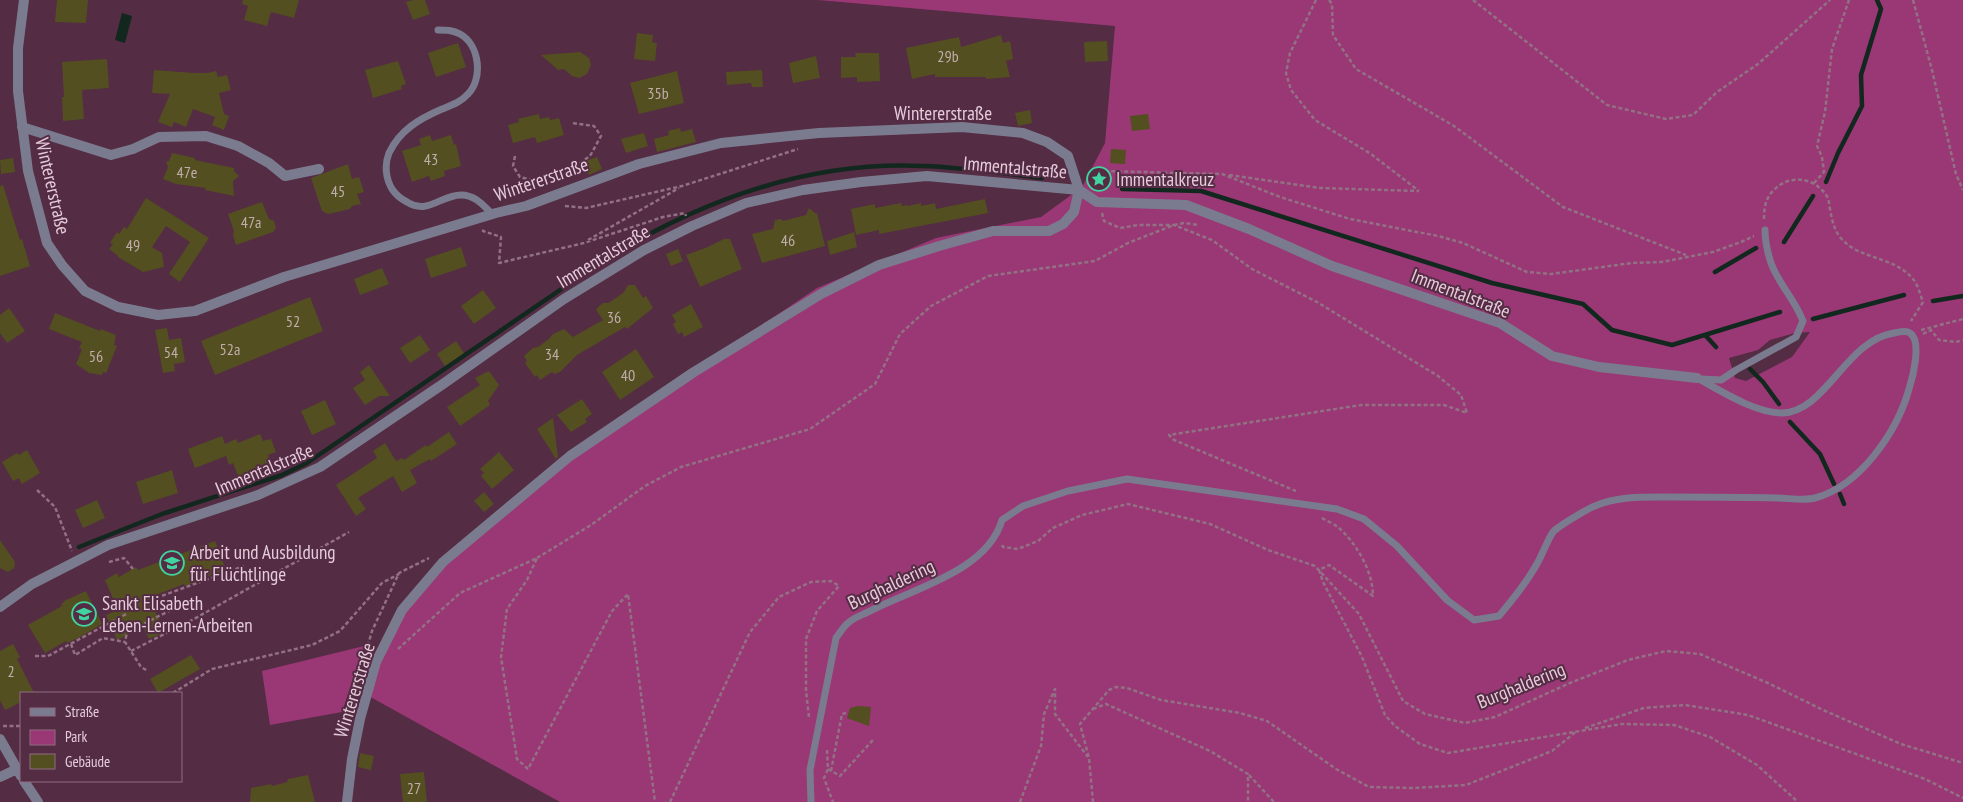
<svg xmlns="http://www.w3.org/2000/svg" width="1963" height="802" viewBox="0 0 1963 802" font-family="'PT Sans Narrow',sans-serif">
	<rect width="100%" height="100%" fill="#542c44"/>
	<path fill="#9a3775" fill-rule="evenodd" d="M818,0H1963V802H560L365,694L375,655L441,561L570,454L817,288L936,238L1041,217L1082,187L1105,143L1115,26ZM1810,332L1792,357L1746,381L1735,378L1729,358L1758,350L1770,340L1795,333Z
		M364,646L342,712L270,725L262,671Z"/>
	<path fill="#12281f" d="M122,13L132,16L125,43L115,40Z"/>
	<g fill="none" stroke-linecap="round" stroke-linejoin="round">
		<path stroke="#12281f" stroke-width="4.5" d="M1826,182L1838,153L1862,106L1861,75L1881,9L1877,0
			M1122,189L1201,191L1492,283L1583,304L1612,330L1672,345L1780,312
			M1784,242L1813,196
			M1715,272L1756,248
			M1933,301L1963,296
			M1813,319L1904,295
			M1705,335L1716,347
			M1750,369L1763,382L1779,404
			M1790,422L1820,454L1834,484
			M1840,494L1844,504
			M79,547L162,514L282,475L307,463L601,262C697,202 807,161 922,166C962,167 1002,173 1042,178"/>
	</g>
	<path fill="#534f20" d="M57,0H88L86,23L55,22Z
		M243,0H299L294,18L271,12L267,26L244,20L248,6L242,4Z
		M413,0H425L430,14L413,20L406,2Z
		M637,33L653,35L652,42L657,43L655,61L634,59Z
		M1001,35L1003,43L1010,41L1013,59L1006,61L1010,77L986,79V77H935V74L912,79L906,48L959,37L961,47Z
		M1107,41L1108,61L1085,62L1084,42Z
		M458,43L466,67L436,77L428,53Z
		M580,52L589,58L591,65L587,74L579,78L572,76L564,69L558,70L541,55Z
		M855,53H879L880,81L857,82V77L841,78V57H856Z
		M816,56L820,78L793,83L789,63Z
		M107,59L109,88L82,90L84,119L63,121L62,97H64L62,62Z
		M398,61L406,84L401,86L402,89L373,98L365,70Z
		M154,70L194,73H208L216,71L218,77L227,75L231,90L219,93L224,114L229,116L224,130L212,125L215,117L193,109L186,127L174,122L172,127L158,122L170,94L152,93Z
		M762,70L763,87H752L751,83L727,85L726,72Z
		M677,71L684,103L639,114L630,83Z
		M1030,110L1032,123L1018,126L1015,113Z
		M539,114L540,119L549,117L550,120L559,118L564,135L537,143L535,137L513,143L508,125L519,122L518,119Z
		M1148,114L1150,129L1132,131L1130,116Z
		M680,128L681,132L692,129L696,142L657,152L654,139L669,135L668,131Z
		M644,133L648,146L626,153L621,139Z
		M430,135L432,141L451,135L454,145L456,144L461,166L444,171L445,176L431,181L429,176L412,182L402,151L421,145L419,139Z
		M1111,149L1126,150L1125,164L1110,163Z
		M172,153L195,158V160L234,168V171L239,176L233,181L234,196L205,190L206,188L176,184L163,179L168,167L166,162L169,161Z
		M597,157L602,169L589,175L583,162Z
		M13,158L15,172L1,174L0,160Z
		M348,164L352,179L359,177L364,192L357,194L361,204L352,206L350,209L328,214L322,211L311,178Z
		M3,185L20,240L22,239L30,266L0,276V186Z
		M146,198L209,238L180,282L169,274L190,242L166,226L152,247L162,253L164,267L143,272L118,257V256L109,249L113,244L110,243L117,232L119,234L124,227L127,229Z
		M985,199L988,213L879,234V230L856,235L851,209L875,204V208L901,203L902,206L907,205L908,206L921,203V206L935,203L936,209Z
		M262,202L269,219L274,221L276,228L273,232L236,245L233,235L234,231L228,214Z
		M809,208L815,213H817L825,246L762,263L752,234L773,229L775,220L781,219L783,221L806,215Z
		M854,232L857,247L830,255L827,241Z
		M724,239H730L742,269L700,287L686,255L708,247Z
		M461,247L467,266L431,278L425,259Z
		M678,249L683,261L671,266L666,254Z
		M382,268L389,284L360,295L354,279Z
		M628,285H635L643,298L646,296L653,308L627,329L625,327L577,355L560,372L554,374L552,372L540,380L537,375L535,377L525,363L527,361L524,356L533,348L538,347L550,338L553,334L564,329L573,337L603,320L596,310L599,306L603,303H608L616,298L624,292Z
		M483,290L496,308L474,324L461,306Z
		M310,297L323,331L215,375L201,341Z
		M691,304L703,327L684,337L682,332L678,334L673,324L676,322L672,315Z
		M9,308L25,331L7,343L0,333V315Z
		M55,313L100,331L101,329L116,335L114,345L117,346L106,373L103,372L102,375L89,373L76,364L82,349L79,348L82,342L49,329Z
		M167,328L169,340L181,338L185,362L174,364L175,371L163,373L155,330Z
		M420,335L430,350L410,363L400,348Z
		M456,341L464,353L445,366L437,354Z
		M636,349L654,377L620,400L602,372Z
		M369,365L390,396H379L365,405L353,388L365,380L360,372Z
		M489,371L499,385L488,401L490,405L460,426L447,407L480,385L475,378Z
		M582,399L592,414L585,419L587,422L571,432L557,415Z
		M325,400L336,424L312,435L301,411Z
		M553,418L558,457L556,459L537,429Z
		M449,432L457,444L431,461L430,459L410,470L417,483L402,492L393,476L358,498L366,509L356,516L336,485L377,458L373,451L385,443L396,461L402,458L404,460L426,445L427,447Z
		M260,434L263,441L271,439L276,452L268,455L271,463L252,471L249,475L239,478L233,463L229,465L226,456L195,468L188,449L222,436L225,444L236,439L238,443Z
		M27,450L40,473L22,484L19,478L13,481L2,462L17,453L19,455Z
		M499,452L514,470L492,489L481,476L484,473L480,469Z
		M172,470L178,493L143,504L136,482Z
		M484,492L494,504L484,512L474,501Z
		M97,500L105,518L83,528L75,510Z
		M0,540L15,562L14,568L8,572L0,568Z
		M215,541L226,570L197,580V582L185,586L184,584L153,596L156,600L151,603L165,632L149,639L143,627L117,640L106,615L118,610L105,580L117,573L119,577L136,567L138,570Z
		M86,591L102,624L80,637L67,643L66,641L45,653L28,625L62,606L61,604L66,600Z
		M13,644L20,657L17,659L34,693H21V702L5,710L0,700V651Z
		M191,655L200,669L158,693L150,679Z
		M858,706L871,707L869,726L847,718L850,708Z
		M360,753L374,756L371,770L358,767Z
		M424,772L427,802H403L400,774Z
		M308,775L315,802H250L251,788L271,784L272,786L287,782L288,779Z"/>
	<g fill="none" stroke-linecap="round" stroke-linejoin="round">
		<path stroke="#937185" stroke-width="2.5" stroke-dasharray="4 2.5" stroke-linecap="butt" d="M1316,0L1290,53L1286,73L1291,90L1315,120L1371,154L1419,191
			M1329,0L1332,4L1333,35L1356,69L1454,126L1563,207L1686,255
			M1473,0L1607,105L1666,119L1693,115L1717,92L1758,64L1830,0
			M1913,0L1932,70L1956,174L1963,190
			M515,156L513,166L520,177L547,184
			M1229,175L1320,188L1419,191
			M553,182L590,156L601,136L594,126L572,123
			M1089,183L1106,171L1222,174L1280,197L1350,219L1438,236L1463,243L1527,272L1551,274L1632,263L1662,262L1713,252L1741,242L1754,236
			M1814,183L1824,172L1822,157L1817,146L1825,112L1832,49L1849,0
			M565,206L586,208L682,186L798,149
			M1102,213L1104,221L1120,228L1138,225H1174L1212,240L1252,269L1317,302L1438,376L1461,395L1467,413L1444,405H1361L1169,435L1174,440L1296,491
			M1764,219C1764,209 1765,199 1773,191C1789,173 1816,177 1828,198C1829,200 1829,205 1830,209C1833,226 1836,237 1851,247C1870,259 1897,260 1912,278C1918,283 1920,295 1923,302L1911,321
			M484,230L483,231L501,237L499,263L584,243L663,217L685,213L686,216
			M588,240L679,188
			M1921,330L1963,319
			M1923,334L1931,330L1939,340L1956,342L1963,340
			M37,490L55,507L72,551
			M1322,518C1327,521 1334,524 1339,528C1357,544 1373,572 1373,596L1329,565L1319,570L1323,582L1362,657L1385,715L1395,726L1420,744L1448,753L1622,724L1674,725L1710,737L1757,765L1798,802
			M1002,545L1003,547L1018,549L1038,541L1053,528L1082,515L1128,504L1210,524L1268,550L1315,566L1359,614L1403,701L1425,714L1465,723L1495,717L1570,683L1628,660L1666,651L1700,654L1768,683L1823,710L1901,744L1963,763
			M537,558L591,525L645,486L681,467L810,429L875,384L900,334L931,306L988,276L1095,261L1128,243L1174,225L1184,223L1199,225
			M109,562L124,558L133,569
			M156,598L244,566
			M118,618L127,632L125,642L141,667L148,671
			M127,632L179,606L197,607
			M71,644L75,655L103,638L125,642
			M398,649L460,593L537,558L527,580L507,609L501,657L517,759L528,769L612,611L628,594L655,802
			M131,651L194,619L349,532
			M366,652L372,631L399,573L429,558
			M35,656H48L128,613
			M173,693L212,669L312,645L340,631L382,583L399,574
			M1093,709L1106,704L1210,751L1248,774V802
			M3,726H21
			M1585,728L1644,708L1685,705L1748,715L1925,779L1963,798
			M827,750L828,769L824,778L833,802
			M828,769L840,776L873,740
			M831,771L842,714L846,713
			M1249,775L1274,802
			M670,802L750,632L779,597L811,582L831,581L839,586L817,611L806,639V691L809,717
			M1020,802L1041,746L1044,714L1055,689V714L1088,757
			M1093,802L1089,758L1080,724L1109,690L1116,687L1127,688L1161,700L1240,713L1267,721L1336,769L1369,787L1413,788L1466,785L1552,751L1577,731"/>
		<path stroke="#7b7b8f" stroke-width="7" d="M438,30C446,30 453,30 460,34C480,45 483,79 468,94C461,102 452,105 442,109C419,119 400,130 389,153C384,165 386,179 392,189C396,195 401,199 407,202C428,215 441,195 461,195C475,195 483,205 492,214
			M1701,379L1721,380L1736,370L1796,337L1803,321C1795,301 1784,290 1775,272C1769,261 1765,242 1765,230
			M811,802L810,770L836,638C840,633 843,627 848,623C853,618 862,615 868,612C911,589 987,572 1002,520L1023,506L1068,491L1127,479L1337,509L1364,519L1397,546L1447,600L1474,620L1499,616C1513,599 1527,582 1538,562C1543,553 1547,541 1553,532C1557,527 1587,509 1595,506C1618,496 1644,497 1669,497C1705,497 1741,497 1777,498C1788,498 1804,501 1815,498C1860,486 1897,432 1909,389C1913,377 1922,341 1910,333C1906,330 1898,332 1894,333C1846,340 1826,412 1782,413C1755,413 1721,391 1697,378"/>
		<path stroke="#7b7b8f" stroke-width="10" d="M24,0L18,48V91L28,171L47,243L62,265L85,291L118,307L158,315L195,311L284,277L496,213L526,206L639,164L721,143L819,133L962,127L1023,133L1047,142L1068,156L1079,190L1074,212L1063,224L1049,231H993L939,246L879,265L821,294L694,372L570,456L443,562L402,610L376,662L360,719L352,759L347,802
			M22,127L111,155L133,149L159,137L206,136L238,146L269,163L285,176L319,169
			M0,607L32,584L108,545L258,495L320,467L443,384L564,299L644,250L692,226L746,203L803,190L861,182L927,176L1079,190L1097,202L1186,205L1249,229L1332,266L1500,323L1552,356L1599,367L1697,378
			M0,739L21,776
			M0,777L17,769
			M24,781L38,802"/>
	</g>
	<defs>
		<g id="sight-ring" transform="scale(1.25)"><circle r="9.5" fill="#542c44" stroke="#42d4a0" stroke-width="1.5"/><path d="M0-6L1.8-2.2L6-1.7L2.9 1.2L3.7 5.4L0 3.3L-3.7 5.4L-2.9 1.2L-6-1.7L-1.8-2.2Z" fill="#42d4a0"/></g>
		<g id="university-ring" transform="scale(1.25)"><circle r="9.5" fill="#542c44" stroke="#42d4a0" stroke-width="1.5"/><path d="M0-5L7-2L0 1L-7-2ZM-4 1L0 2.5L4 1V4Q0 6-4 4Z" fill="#42d4a0"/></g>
	</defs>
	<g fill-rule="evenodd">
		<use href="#sight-ring" x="1099" y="179"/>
		<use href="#university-ring" x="172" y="563"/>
		<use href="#university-ring" x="84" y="614"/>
	</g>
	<g text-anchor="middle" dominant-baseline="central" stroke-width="4" stroke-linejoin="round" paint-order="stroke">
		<g font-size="16" fill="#c1adac">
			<text x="948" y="56">29b</text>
			<text x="658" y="93">35b</text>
			<text x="431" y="159">43</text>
			<text x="187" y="172">47e</text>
			<text x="338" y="191">45</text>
			<text x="251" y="222">47a</text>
			<text x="788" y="240">46</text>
			<text x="133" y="245">49</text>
			<text x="614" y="317">36</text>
			<text x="293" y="321">52</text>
			<text x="230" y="349">52a</text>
			<text x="171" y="352">54</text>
			<text x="552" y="354">34</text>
			<text x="96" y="356">56</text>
			<text x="628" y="375">40</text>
			<text x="11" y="671">2</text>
			<text x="414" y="788">27</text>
		</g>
		<g font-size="19" fill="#e6ccda" stroke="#542c44">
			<text x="943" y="113">Wintererstraße</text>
			<text transform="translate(1015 167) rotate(5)">Immentalstraße</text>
			<text transform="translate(541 179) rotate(-19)">Wintererstraße</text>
			<text transform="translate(53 186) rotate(77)">Wintererstraße</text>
			<text transform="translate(603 256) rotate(-31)">Immentalstraße</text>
			<text transform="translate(1461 293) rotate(21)">Immentalstraße</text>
			<text transform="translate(264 469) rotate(-23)">Immentalstraße</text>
			<text transform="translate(891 584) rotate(-25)">Burghaldering</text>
			<text transform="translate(1521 685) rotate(-22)">Burghaldering</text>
			<text transform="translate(354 690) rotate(-73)">Wintererstraße</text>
		</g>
		<g font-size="19" fill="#e6ccda" stroke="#542c44" text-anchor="start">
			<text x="1116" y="179">Immentalkreuz</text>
			<text x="190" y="552">Arbeit und Ausbildung<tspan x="190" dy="22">für Flüchtlinge</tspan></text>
			<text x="102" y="603">Sankt Elisabeth<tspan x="102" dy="22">Leben-Lernen-Arbeiten</tspan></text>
		</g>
	</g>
	<rect x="20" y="692" width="162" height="90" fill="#542c44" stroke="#8e6c80"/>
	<rect x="30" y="708" width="25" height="8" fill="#7b7b8f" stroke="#8e6c80"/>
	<text x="65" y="717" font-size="15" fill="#e6ccda">Straße</text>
	<rect x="30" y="730" width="25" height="15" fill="#9a3775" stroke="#8e6c80"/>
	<text x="65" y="742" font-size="15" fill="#e6ccda">Park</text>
	<rect x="30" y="754" width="25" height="15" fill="#534f20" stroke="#8e6c80"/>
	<text x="65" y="767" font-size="15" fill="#e6ccda">Gebäude</text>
</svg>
